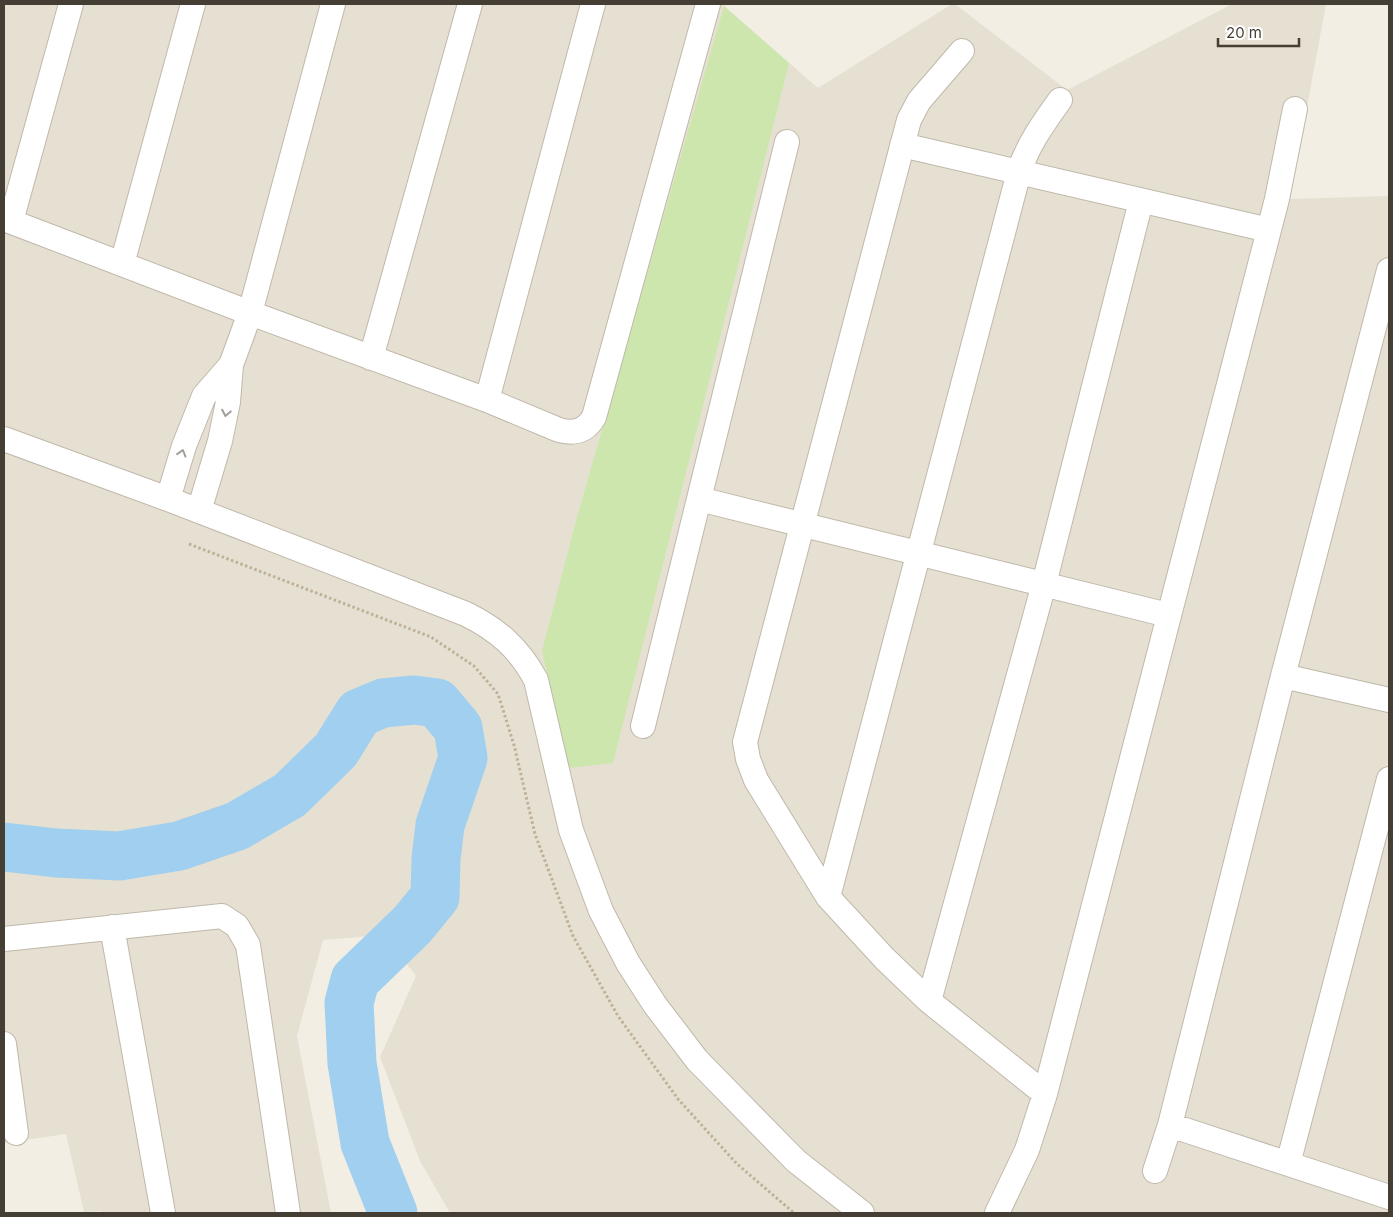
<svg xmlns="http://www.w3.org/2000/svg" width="1393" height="1217" viewBox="0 0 1393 1217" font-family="Inter,sans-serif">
	<rect width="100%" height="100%" fill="#f2eee4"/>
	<path fill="#e6e0d2" d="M4,4H725L724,6L818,88L952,4H955L1067,90L1232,4H1326L1290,199L1389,196V1213H450L420,1161L380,1057L416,976L384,935L323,940L297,1036L331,1213H101V1211L84,1212L66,1134L5,1143L4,1139Z"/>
	<path fill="#cde6ad" d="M724,6L789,63L613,763L568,768L542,651L577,517Z"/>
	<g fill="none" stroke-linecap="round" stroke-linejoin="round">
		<path stroke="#a0cfef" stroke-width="49" d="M4,847L56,853L119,856L179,846L237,826L290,795L336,750L359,713L383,703L414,700L437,703L458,728L463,758L440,825L436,859L435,897L412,925L355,980L349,1003L352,1063L365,1143L393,1213"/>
		<g stroke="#c0b8aa" stroke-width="26">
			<path id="street" d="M962,51L919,101L909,120L745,742L748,759L756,780L828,897L885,959L929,1001L1045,1094
				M902,145L1269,230
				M4,219L250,313L487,400L559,430C574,434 586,431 594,417L708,4
				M11,221L71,4
				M122,264L193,4
				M371,358L470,4
				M487,400L593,4
				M4,439L168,499L466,614C498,630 519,648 536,680L571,830L601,911L628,963L655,1005L697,1060L796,1161L862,1213
				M168,499L184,446L204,396L231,365
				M699,499L1168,615
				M199,511L220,441L228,402L231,365L250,313L333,4
				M1283,676L1389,700
				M643,726L787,142
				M828,897L1019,172C1028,144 1043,124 1060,100
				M112,927L163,1213
				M4,939L222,916L237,926L248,945L288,1213
				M929,1001L1044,584L1141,201
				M4,1044L16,1133
				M1170,1125L1389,1197
				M1288,1164L1389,779
				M1155,1171L1170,1125L1283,676L1389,270
				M997,1213L1027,1150L1045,1094L1277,199L1295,109"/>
		</g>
		<path stroke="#bfb198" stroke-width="3" stroke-dasharray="2.5 2.5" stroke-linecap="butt" d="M189,544L431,637L474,666L498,694L514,745L535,834L573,936L618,1016L678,1099L737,1164L794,1213"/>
		<use href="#street" stroke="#fff" stroke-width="24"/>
	</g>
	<defs><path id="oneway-chevron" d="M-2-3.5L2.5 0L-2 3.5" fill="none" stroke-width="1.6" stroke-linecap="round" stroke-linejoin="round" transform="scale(1.25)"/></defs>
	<g stroke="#a29e9a">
		<use href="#oneway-chevron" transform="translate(226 413) rotate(101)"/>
		<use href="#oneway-chevron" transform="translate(182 453) rotate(-73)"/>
	</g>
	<rect width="1393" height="1217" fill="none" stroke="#443e34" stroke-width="10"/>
	<path d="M1218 38v8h81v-8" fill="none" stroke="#443e34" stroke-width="2.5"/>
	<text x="1226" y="38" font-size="15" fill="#443e34" stroke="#ffffff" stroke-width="4" paint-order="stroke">20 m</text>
</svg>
